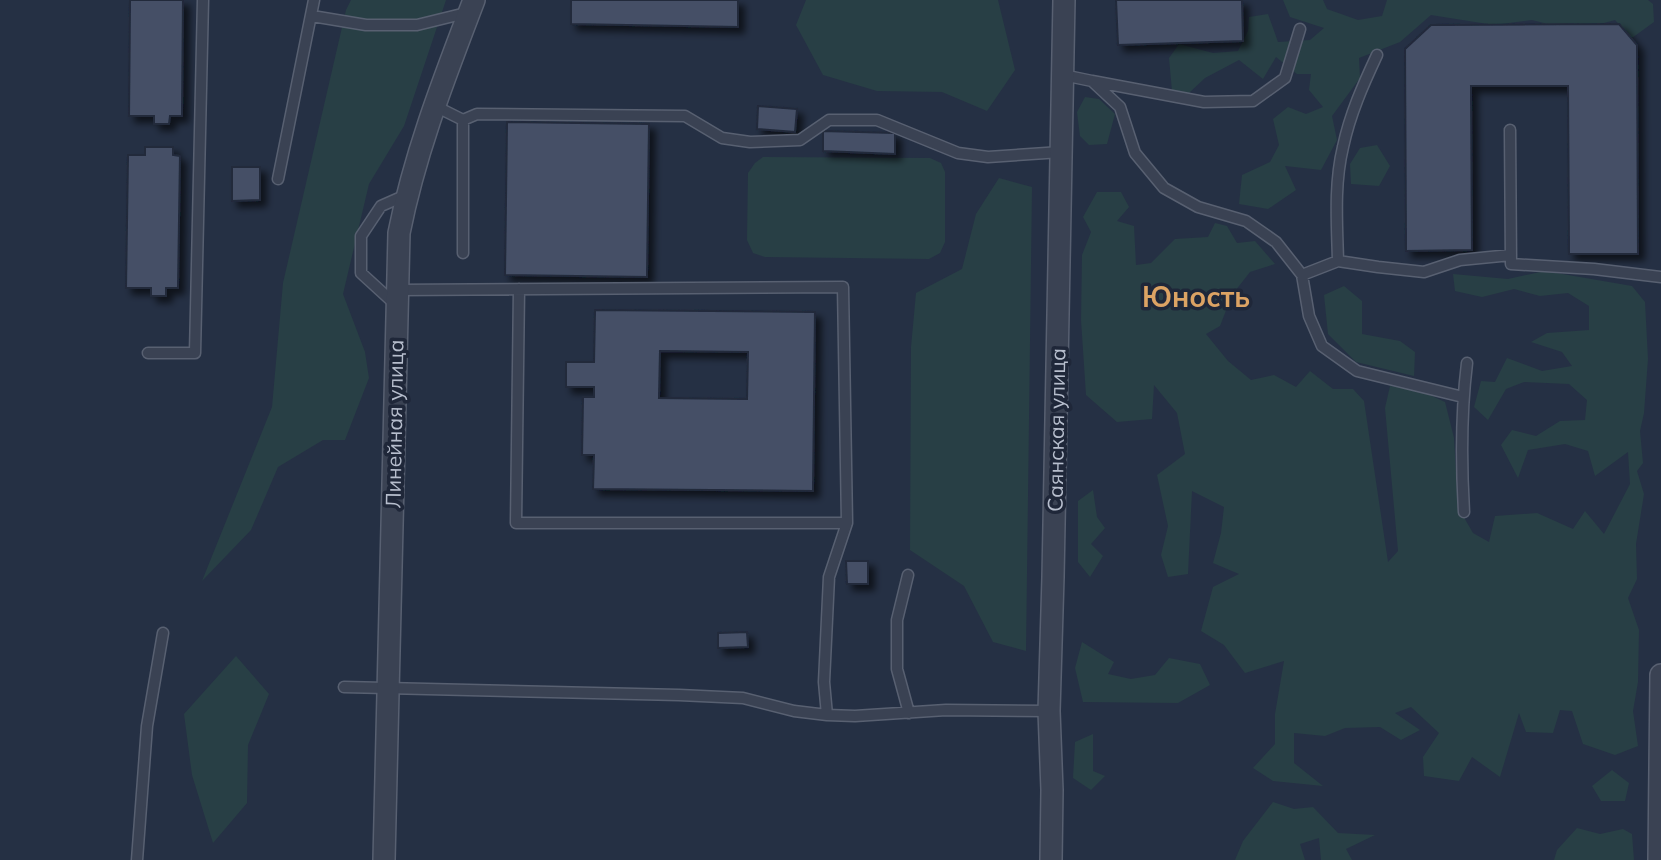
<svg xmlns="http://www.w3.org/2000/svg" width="1661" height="860" viewBox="0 0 1661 860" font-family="Mulish,sans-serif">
	<defs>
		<filter id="shadow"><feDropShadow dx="6" dy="6" stdDeviation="3.5" flood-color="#0009"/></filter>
	</defs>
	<rect width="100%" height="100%" fill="#253044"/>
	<path fill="#283f45" d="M351,0H446L404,126L369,184L343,294L365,352L369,378L345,440H323L278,467L251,530L202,581L272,407L283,283L346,10Z
		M806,0H998L1015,70L987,111L942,92L877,91L823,75L796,25Z
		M1283,0H1323L1327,9L1358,20L1382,16L1387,0H1648L1653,4L1654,22L1632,38L1615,20L1575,31L1532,20L1494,25L1431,15L1400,42L1359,58L1360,78L1332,116L1337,140L1321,170L1285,166L1296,190L1268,209L1239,204L1242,175L1270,162L1279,145L1273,119L1288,107L1306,114L1323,107L1309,90L1311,74H1297L1276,57L1263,79L1239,60L1205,78L1189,93L1172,91L1169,58L1179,44L1213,53L1238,51L1248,31L1249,17L1268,14L1278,42L1310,40L1324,28L1290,17Z
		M1085,97L1099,99L1115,114L1107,144L1089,145L1080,136L1077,112Z
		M1377,145L1390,166L1379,186L1351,184L1350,164L1360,148Z
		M763,157L930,158L941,163L945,172V242L940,253L929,259L765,257L753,253L747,240L748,173L755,163Z
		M999,178L1032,187L1026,651L993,642L964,586L910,550L911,347L916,293L962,269L976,214Z
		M1097,192H1121L1129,207L1117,221L1134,226L1136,265L1151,263L1175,239L1208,237L1215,223L1227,226L1237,243L1255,241L1275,264L1250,272L1232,295L1220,326L1206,334L1228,361L1251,380L1274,375L1296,387L1310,371L1333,389H1353L1364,401L1388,562L1398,551L1385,408L1390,386L1419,390L1445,402L1454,438L1458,507L1473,533L1489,542L1495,516L1537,513L1573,529L1585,511L1604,534L1630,484L1628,452L1595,476L1588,451L1565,444L1528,450L1518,478L1501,445L1512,430L1536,436L1560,421L1585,420L1587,400L1569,384L1524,382L1506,389L1488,420L1474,407L1481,381L1495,382L1507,358L1542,371L1572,366L1562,352L1531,342L1547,333L1589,330V306L1568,293L1540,296L1514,289L1482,297L1455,291L1453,274L1508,279L1545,271L1632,286L1645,302L1648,359L1644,413L1640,431L1643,463L1637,471L1644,494L1636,544L1637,579L1628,598L1639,630L1638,682L1633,711L1638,746L1615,755L1583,744L1572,711L1560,710L1553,733L1526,732L1519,713L1500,777L1472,757L1459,781L1424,776L1423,757L1439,733L1411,707L1395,713L1420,730L1401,740L1380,727L1345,728L1325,736L1294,733V763L1323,786L1273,781L1253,768L1275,744V714L1284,661L1245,673L1224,645L1201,631L1213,587L1239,574L1213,563L1221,533L1224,507L1192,491L1188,574L1168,577L1161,555L1168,526L1157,475L1185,454L1177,413L1154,385L1152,419L1117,422L1086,395L1081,320L1082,255L1091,232L1083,217Z
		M1344,286L1362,301V334L1400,341L1415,352L1414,376L1356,362L1328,334L1324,295Z
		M1093,490L1097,517L1105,528L1091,544L1103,556L1090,577L1078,562V501Z
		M1082,642L1114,662L1108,674L1131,679L1155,675L1169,658L1200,664L1210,685L1178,703L1083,702L1075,668Z
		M236,656L269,694L248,745L247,803L213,843L192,775L184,714Z
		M1093,734V771L1105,776L1091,790L1073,778L1075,742Z
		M1612,770L1629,783L1625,801H1601L1592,786Z
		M1273,802L1294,809L1313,807L1338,833L1375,835L1346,849L1352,860H1321L1319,838L1300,844L1305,860H1235L1243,841Z
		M1577,828L1600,834L1623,829L1632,834L1634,860H1554L1557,850Z"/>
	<path fill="#444f66" stroke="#21293b" stroke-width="2" fill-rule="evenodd" filter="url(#shadow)" d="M130,0H183L182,116H170L169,124H154V116H129Z
		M571,0H738V27L571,24Z
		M1116,0H1242L1243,41L1118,45Z
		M1619,24L1637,45L1638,254H1569L1568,86H1471L1472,250L1406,251L1405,49L1431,25Z
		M758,106L797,109L795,132L757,129Z
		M507,122L649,124L647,277L505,275Z
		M823,131L895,133V154L823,151Z
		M145,147H173V155L180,156L178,288H166V296H151V288H126L128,155H145Z
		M232,167H260V200L232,201Z
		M595,310L815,312L813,491L593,489L594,455H582L583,397H594V387H566V362H594ZM660,351L748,352L747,399L659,398Z
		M846,561H868V584H847Z
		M747,632L748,647L718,648V633Z"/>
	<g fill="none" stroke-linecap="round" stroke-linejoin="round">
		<g stroke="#586071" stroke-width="13">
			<path id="service" d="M312,16L366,25H417L470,12
				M1063,75L1092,81L1120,107L1135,153L1164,188L1198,207L1246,221L1276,242L1302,275L1309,316L1322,346L1357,371L1463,397
				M1092,81L1204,102L1253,101L1285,78L1300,29
				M435,106L463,120
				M463,120L477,114L685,116L722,138L750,142L800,140L829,120H877L958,153L988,157L1061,152
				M1510,130L1511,264L1594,269L1661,277
				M278,179L314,0
				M463,253V120
				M1338,261C1337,223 1334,184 1343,147C1350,114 1363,85 1377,55
				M1302,275L1338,261L1378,267L1424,272L1460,260L1511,255
				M519,289L516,523H847
				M398,290L843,287L847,523L829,577L824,682L827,715
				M396,305L361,273V236L381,206L406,195
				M148,353H195L203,0
				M1464,512C1461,462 1461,412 1467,363
				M908,575L897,620V669L909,713
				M344,687L679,695L743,698L794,711L827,715L855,716L946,710L1049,711
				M137,860L147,726L163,633"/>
		</g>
		<g stroke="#586071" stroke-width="24">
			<path id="minor" d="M384,860L399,233C415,152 445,76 474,0
				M1051,860L1052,790L1049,711L1053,577L1064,0
				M1659,860L1661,675"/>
		</g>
		<use href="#service" stroke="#3a4253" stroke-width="10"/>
		<use href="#minor" stroke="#3a4253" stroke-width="21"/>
	</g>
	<g text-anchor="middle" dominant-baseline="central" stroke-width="7" stroke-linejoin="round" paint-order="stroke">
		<g font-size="21" fill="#b7becd" stroke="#1f2739">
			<text transform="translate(394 424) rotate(-89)">Линейная улица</text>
			<text transform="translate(1056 430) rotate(-89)">Саянская улица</text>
		</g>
		<g font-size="28" font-weight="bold" fill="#dca364" stroke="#1f2739">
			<text x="1196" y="296">Юность</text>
		</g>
	</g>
</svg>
